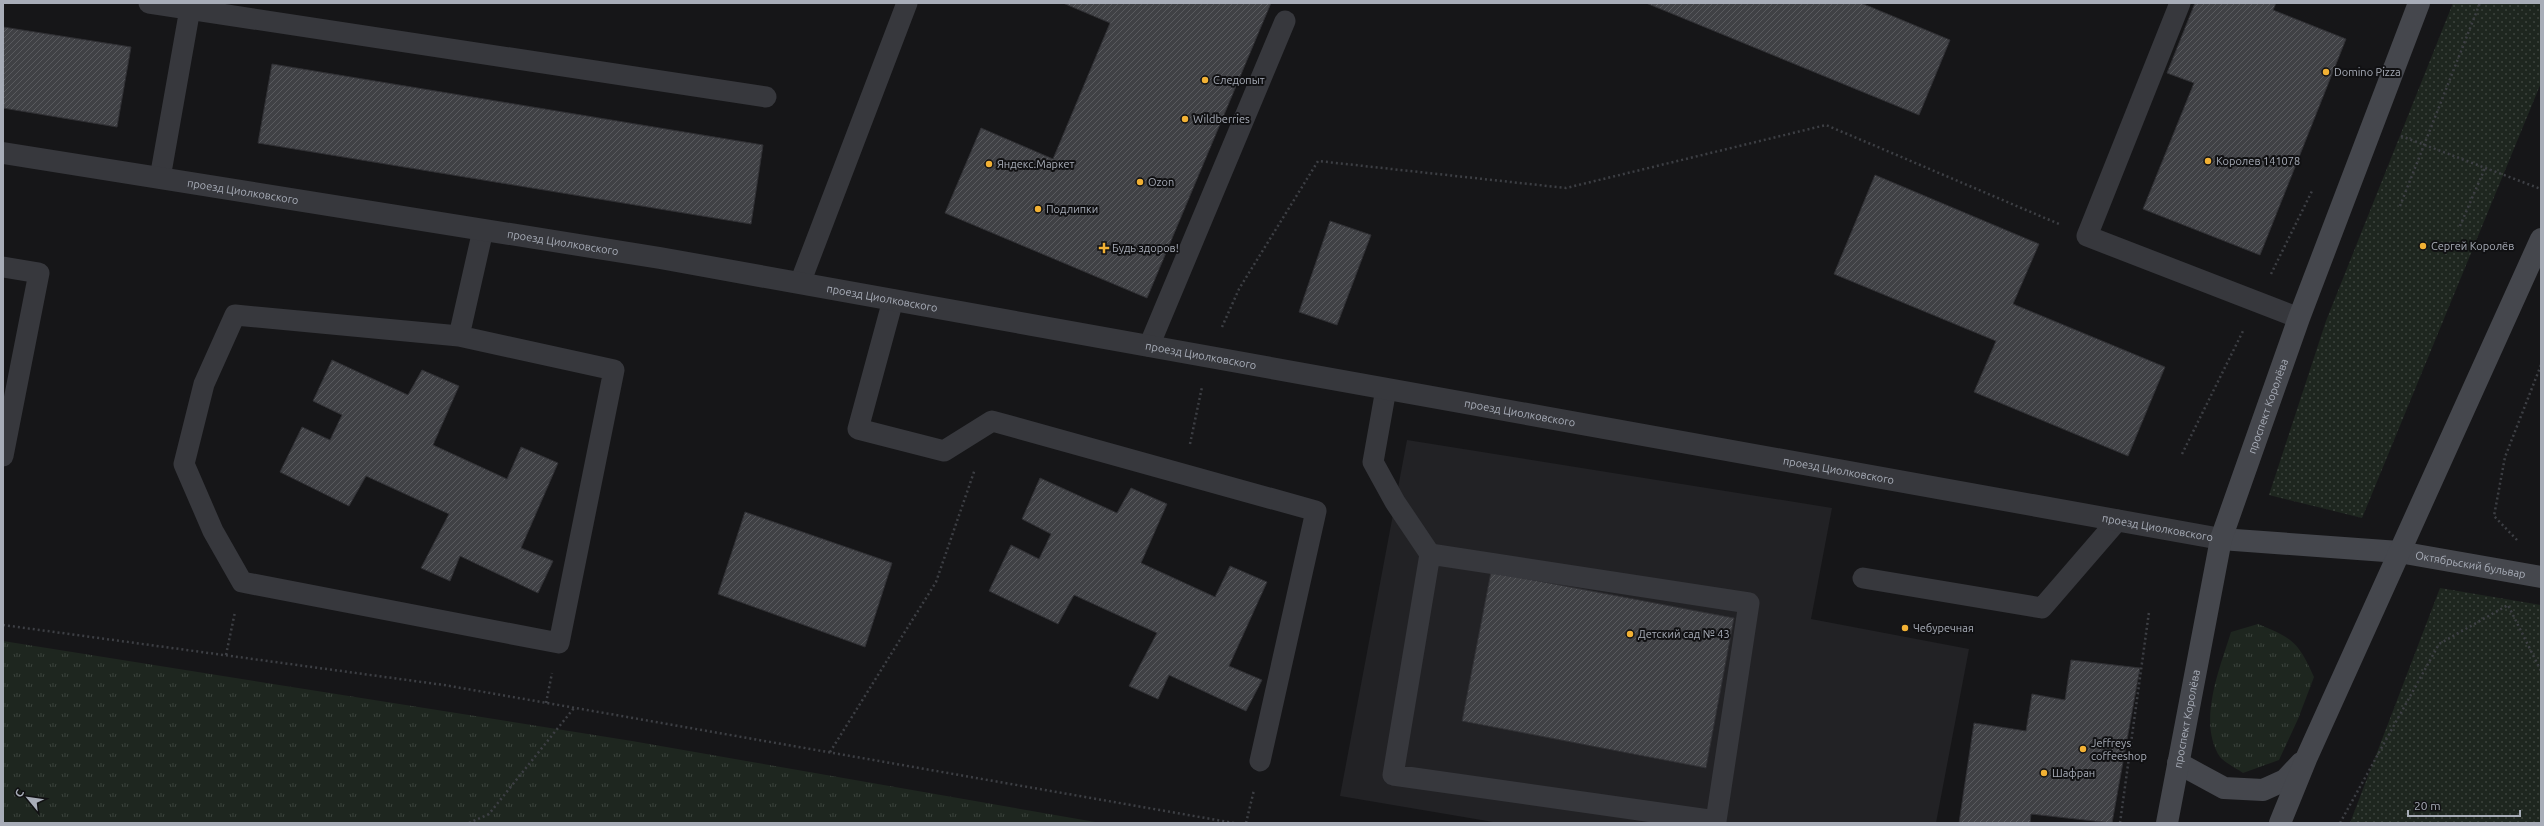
<svg xmlns="http://www.w3.org/2000/svg" width="2544" height="826" viewBox="0 0 2544 826" font-family="Ubuntu,sans-serif">
	<defs>
		<pattern id="grass-tufts" width="24" height="20" patternUnits="userSpaceOnUse"><rect width="24" height="20" fill="#1e261f"/><path d="M3 7l-1-3M5 7V3M7 7l1-3M15 17l-1-3M17 17v-4M19 17l1-3" fill="none" stroke="#3c433d"/></pattern>
		<pattern id="park-dots" width="8" height="8" patternUnits="userSpaceOnUse"><rect width="8" height="8" fill="#1e261f"/><path d="M2 2h.1M6 6h.1" fill="none" stroke="#3c433d" stroke-width="1.8" stroke-linecap="round"/></pattern>
		<pattern id="building-hatch" width="6" height="6" patternUnits="userSpaceOnUse"><rect width="6" height="6" fill="#404145"/><path d="M-1 1l2-2M0 6l6-6M5 7l2-2" fill="none" stroke="#595a5e"/></pattern>
	</defs>
	<rect width="100%" height="100%" fill="#161618"/>
	<path fill="#222225" d="M1407,440L1832,508L1811,619L1969,649L1936,823H1499L1340,796Z"/>
	<path fill="url(#grass-tufts)" d="M2258,624C2293,638 2299,643 2314,677L2298,719L2279,760L2243,773C2236,768 2225,763 2220,757C2197,722 2220,668 2231,632Z
		M3,641L632,741L1101,823H3Z"/>
	<path fill="url(#park-dots)" d="M2453,3H2541V83L2362,518L2269,495L2326,321Z
		M2440,588L2541,605V823H2350Z"/>
	<path fill="url(#building-hatch)" stroke="#303034" d="M1063,3H1271L1147,298L945,213L981,128L1053,159L1110,23Z
		M1646,3H1861L1950,40L1919,115Z
		M2195,3H2276L2273,10L2346,39L2260,255L2143,209L2194,83L2167,73Z
		M3,27L131,47L117,127L3,108Z
		M272,64L763,145L751,224L258,143Z
		M1875,175L2039,244L2013,304L2165,367L2128,456L1974,392L1996,341L1834,274Z
		M1330,221L1371,235L1337,325L1299,312Z
		M332,360L408,395L422,370L459,386L433,445L507,479L521,447L558,463L521,548L553,561L538,593L460,556L450,581L421,568L449,514L366,476L349,506L280,472L302,427L330,440L342,415L313,401Z
		M1040,478L1117,513L1131,488L1167,504L1141,563L1215,597L1230,566L1267,582L1229,666L1262,680L1246,711L1169,675L1158,699L1129,686L1157,633L1074,595L1058,624L989,591L1011,545L1039,559L1051,534L1022,519Z
		M745,512L892,563L865,647L718,594Z
		M1491,572L1734,618L1706,768L1462,721Z
		M2071,660L2140,668L2112,823L2031,814L2030,823H1959L1974,723L2026,731L2032,694L2065,700Z"/>
	<g fill="none" stroke-linecap="round" stroke-linejoin="round">
		<path stroke="#3d3f44" stroke-width="2.5" stroke-dasharray="2 3" stroke-linecap="butt" d="M2401,136L2541,189
			M2400,206L2480,3
			M2460,226L2485,168
			M2271,274L2313,189
			M1222,327L1239,289L1318,161L1566,188L1826,125L2059,224
			M1190,444L1202,387
			M2182,454L2244,329
			M2517,540L2494,516L2505,457L2541,365
			M3,625L444,685L1234,823
			M226,655L235,612
			M546,703L552,673
			M830,752L936,582L975,469
			M469,823L489,814L574,708
			M1246,823L1254,790
			M2120,823L2149,612
			M2340,823L2439,644L2508,605L2541,671"/>
		<path stroke="#37383d" stroke-width="21" d="M149,3L766,97
			M2180,3L2087,236L2299,318
			M160,178L191,3
			M3,267L39,273L3,456
			M800,283L907,3
			M893,300L858,429L944,451L992,421L1316,511L1260,761
			M459,336L235,315L204,384L184,464L213,531L242,582L559,643L614,370L459,336L483,230
			M1149,346L1285,21
			M1386,389L1373,462L1395,502L1430,554L1393,775L1716,821L1749,603L1430,554
			M1863,578L2042,608L2118,520"/>
		<path stroke="#37383d" stroke-width="22" id="s1" d="M3,153L660,258L2221,539"/>
		<g stroke="#45474d" stroke-width="22">
			<path id="s2" d="M2221,539L2399,552L2541,577"/>
			<path d="M2178,763L2224,788L2263,790L2285,780L2301,763"/>
			<path id="s3" d="M2167,823L2221,539L2299,318L2419,3"/>
			<path d="M2280,823L2306,759L2541,239"/>
		</g>
	</g>
	<g fill="#f2b134" stroke="#111113" stroke-width="1.5">
		<circle cx="2326" cy="72" r="4"/>
		<circle cx="1205" cy="80" r="4"/>
		<circle cx="1185" cy="119" r="4"/>
		<circle cx="2208" cy="161" r="4"/>
		<circle cx="989" cy="164" r="4"/>
		<circle cx="1140" cy="182" r="4"/>
		<circle cx="1038" cy="209" r="4"/>
		<circle cx="2423" cy="246" r="4"/>
		<path d="M1102 242h4v4h4v4h-4v4h-4v-4h-4v-4h4z"/>
		<circle cx="1905" cy="628" r="4"/>
		<circle cx="1630" cy="634" r="4"/>
		<circle cx="2083" cy="749" r="4"/>
		<circle cx="2044" cy="773" r="4"/>
	</g>
	<g text-anchor="middle" dominant-baseline="central" stroke-width="4" stroke-linejoin="round" paint-order="stroke">
		<g font-size="11" fill="#a8adb8" stroke="#111113" text-anchor="start">
			<text x="2334" y="72">Domino Pizza</text>
			<text x="1213" y="80">Следопыт</text>
			<text x="1193" y="119">Wildberries</text>
			<text x="2216" y="161">Королев 141078</text>
			<text x="997" y="164">Яндекс.Маркет</text>
			<text x="1148" y="182">Ozon</text>
			<text x="1046" y="209">Подлипки</text>
			<text x="2431" y="246">Сергей Королёв</text>
			<text x="1112" y="248">Будь здоров!</text>
			<text x="1913" y="628">Чебуречная</text>
			<text x="1638" y="634">Детский сад № 43</text>
			<text x="2091" y="743">Jeffreys<tspan x="2091" dy="13">coffeeshop</tspan></text>
			<text x="2052" y="773">Шафран</text>
		</g>
		<g font-size="11" fill="#a8adb8" stroke="#111113">
			<text stroke="none"><textPath href="#s1" startOffset="243">проезд Циолковского</textPath></text>
			<text stroke="none"><textPath href="#s1" startOffset="567">проезд Циолковского</textPath></text>
			<text stroke="none"><textPath href="#s1" startOffset="891">проезд Циолковского</textPath></text>
			<text stroke="none"><textPath href="#s1" startOffset="1215">проезд Циолковского</textPath></text>
			<text stroke="none"><textPath href="#s3" startOffset="430">проспект Королёва</textPath></text>
			<text stroke="none"><textPath href="#s1" startOffset="1539">проезд Циолковского</textPath></text>
			<text stroke="none"><textPath href="#s1" startOffset="1863">проезд Циолковского</textPath></text>
			<text stroke="none"><textPath href="#s1" startOffset="2187">проезд Циолковского</textPath></text>
			<text stroke="none"><textPath href="#s2" startOffset="251">Октябрьский бульвар</textPath></text>
			<text stroke="none"><textPath href="#s3" startOffset="106">проспект Королёва</textPath></text>
		</g>
	</g>
	<rect width="2544" height="826" fill="none" stroke="#a8adb8" stroke-width="8"/>
	<g transform="translate(28 798) rotate(299)" stroke="#111113" stroke-width="3" paint-order="stroke">
	<path d="M0-3L7 15L0 10L-7 15Z" fill="#a8adb8"/>
	<text y="-6" font-size="11" font-weight="bold" text-anchor="middle" fill="#a8adb8">С</text>
	</g>
	<path d="M2408 810v6h112v-6" fill="none" stroke="#a8adb8" stroke-width="2"/>
	<text x="2414" y="810" font-size="12" fill="#a8adb8" stroke="#111113" stroke-width="3" paint-order="stroke">20 m</text>
</svg>
